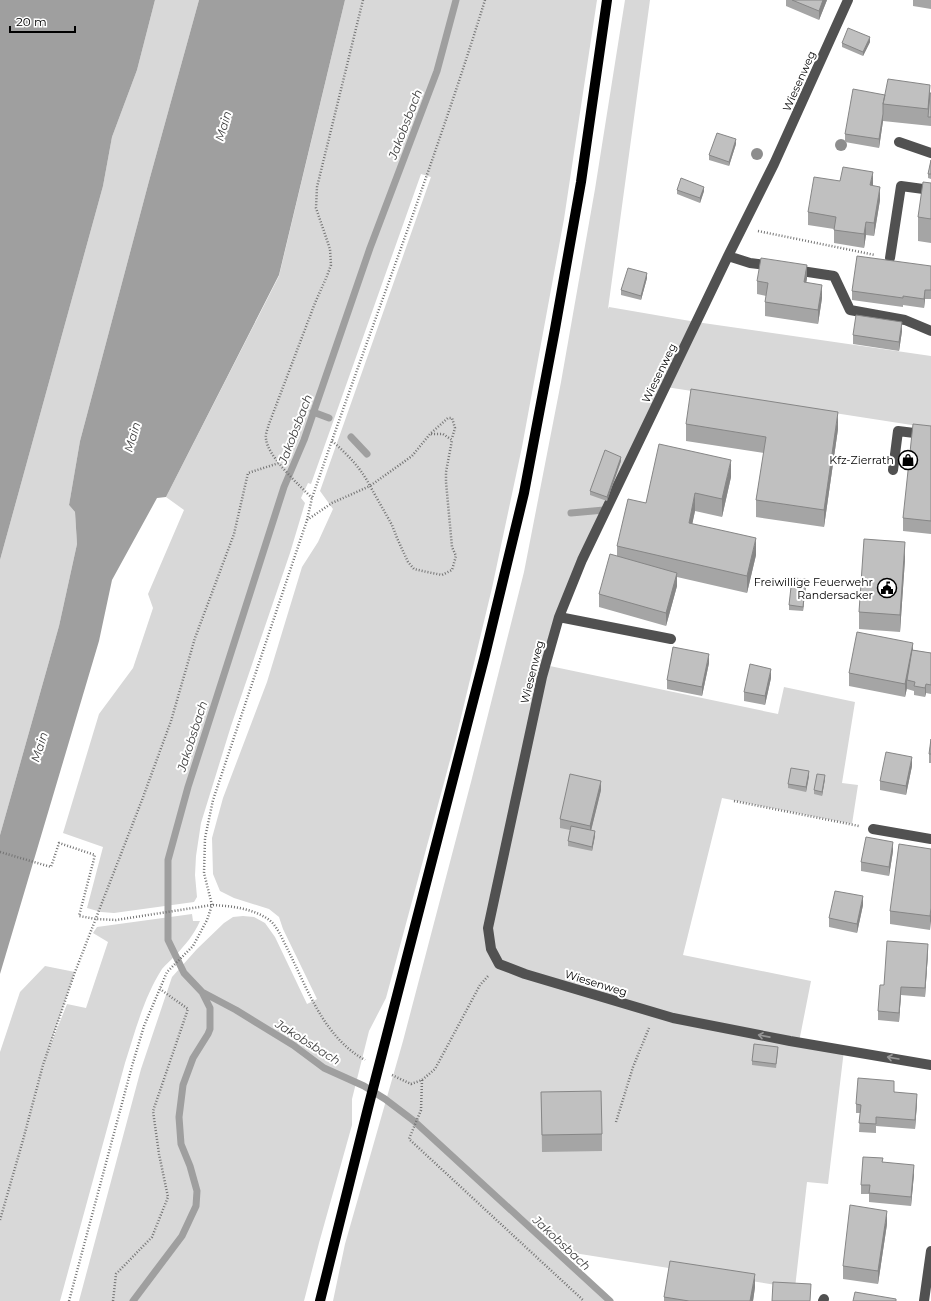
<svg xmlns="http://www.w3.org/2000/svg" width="931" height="1301" viewBox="0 0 931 1301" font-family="Montserrat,sans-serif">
	<rect width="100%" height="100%" fill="#fff"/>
	<path fill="#d8d8d8" d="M155,0H199L149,181L80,441L69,505L75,512L77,544L59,626L0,835V560L103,186L112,137L137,70Z
		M345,0H597L564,219L522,447L492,588L456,738L386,998L369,1031L352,1099V1125L319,1243L304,1301H79L141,1069L172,977L197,949L224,923L233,917L243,916L254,917L265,923L275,937L307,1004L317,999L283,929L279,917L269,909L234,898L220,891L213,874L212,838L223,798L267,682L302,567L318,542L333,509L320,491L431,177L421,174L311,484L308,483L301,498L305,503L290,553L231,726L201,823L196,856L195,875L197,897L194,902L114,913L101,912L87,908L103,847L63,833L99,714L133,668L153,608L148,594L184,510L166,497L279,276Z
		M625,0H650L608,309L609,307L696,322L931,356V428L666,387L582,559L545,665L778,714L784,687L855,702L842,783L858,785L852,824L722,798L683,955L811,981L799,1042L844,1050L828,1184L807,1182L795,1288L555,1250L610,1301H333L345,1244L403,1041L471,782L524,572L561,382L595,189Z
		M192,914L193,921H200C194,935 185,945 175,956C171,960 166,964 162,969C144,997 135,1032 125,1063L60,1301H0V1052L20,992L45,966L75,972L47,1054L67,1004L86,1008L108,942L93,933L97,927Z"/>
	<path fill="#9f9f9f" d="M0,0H155L137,70L112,137L103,186L0,560Z
		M199,0H345L279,275L166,497L157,498L112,580L99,641L0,974V835L59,626L77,544L75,512L69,505L80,441L149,181Z"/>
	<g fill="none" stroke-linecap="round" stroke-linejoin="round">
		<path stroke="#9f9f9f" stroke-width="7" d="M456,0L437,71L370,248L304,440L284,487L188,787L168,860V940L184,973L202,992L236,1010L293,1045L324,1068L364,1086L385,1099L414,1121L610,1301
			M313,412L329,418
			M351,437L367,454
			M571,513L604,510
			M133,1301L182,1236L196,1206L197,1191L190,1166L181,1144L179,1117L183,1085L193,1058L208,1034L210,1029V1008L202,992"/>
		<path stroke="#737373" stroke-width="2.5" stroke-dasharray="1 2" stroke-linecap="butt" d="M758,231L875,255
			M332,441C347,454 361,468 370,486L412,456L430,434L448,418H452L455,428L452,438
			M312,498C299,485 268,457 266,439C265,434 268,428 269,424L315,303L327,276L331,265L330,249L316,208L317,187L363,0
			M307,520L332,503L370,486L392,525L397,538L408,562L414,569L427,572L442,575L452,570L456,556L452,547L446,482V472L452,440L443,434H430
			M734,801L859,826
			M0,852L51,867L59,843L95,855L79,916L96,919L116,920L212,905C231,906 251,908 268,919C278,926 283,941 289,952C308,991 325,1038 365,1060
			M392,1075L411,1084L422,1080L435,1069L480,985L488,976
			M422,1080L421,1110L409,1139L584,1301
			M616,1122L633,1067L649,1028
			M0,1220L23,1140L43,1065L75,972L142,800L171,721L195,638L234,534L248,473L279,463
			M69,1301L132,1066L144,1026L167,972L193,946L207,920L212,905L204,873L205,838L213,800L307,520L312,498C369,332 433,168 485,0
			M113,1301L116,1274L152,1237L168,1197L159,1154L153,1111L188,1009L160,989"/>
		<path stroke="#515151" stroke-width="10" d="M848,0L774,164L728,256L582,560L559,617L542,677L488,928L491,949L499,964L525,974L673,1018L790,1041L931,1065
			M899,142L931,153
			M728,256L750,263L773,266
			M890,258L901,186L931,190
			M795,270L834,276L850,310L905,320L931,331
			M893,470L898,431L931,435
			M559,617L671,639
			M873,829L931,839
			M823,1301L824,1299
			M924,1301L931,1251"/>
		<path stroke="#000" stroke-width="10" d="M320,1301L368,1108L485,655L524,493L555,329L581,182L607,0"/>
	</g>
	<g fill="#8d8d8d">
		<circle cx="841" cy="145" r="6"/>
		<circle cx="757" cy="154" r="6"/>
	</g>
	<path fill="#a5a5a5" d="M786,0H827L819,20L786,6Z
		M913,0H931V9L913,6Z
		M870,42L863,56L842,47V43Z
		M931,93V126L883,121L879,148L845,142V134L885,95Z
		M736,144L729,166L709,160V155Z
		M931,160V179L928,178V174Z
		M931,183V243L918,241V217Z
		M873,186L880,200L874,236L866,235L864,248L834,243V229L808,225V212Z
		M677,190L704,191L700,203L677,194Z
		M931,266V299H925L924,308L903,305V307L852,300V291Z
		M647,278L641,300L621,295V290Z
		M807,278L806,283L822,298L818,324L765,316V302L766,296L757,294V281Z
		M902,331L899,351L853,344V335Z
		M686,424L838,429L824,527L756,517V500L764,453L686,441Z
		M931,426V534L903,531V518Z
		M621,461L607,501L590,495V491Z
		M731,477L722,517L695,511L692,524L756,555L747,593L677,577V586L666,626L599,607V594L617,556V546L646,503Z
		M905,559L900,632L859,629V612Z
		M806,584L803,611L789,610V605Z
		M913,650L931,653V694L926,693L925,697L914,695V691L907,689V688L905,697L849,686V673Z
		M709,663L702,696L667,689V680Z
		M771,678L765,705L744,701V692Z
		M931,739V763H929V754Z
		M912,766L906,795L880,790V781Z
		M809,776L806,792L788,788V784Z
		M825,779L822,796L814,794V790Z
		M601,790L591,830L595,836L592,851L568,846V841L570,830L560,828V819Z
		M931,849L930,930L890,924V911Z
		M893,851L889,876L861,871V862Z
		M863,905L857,933L829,927V918Z
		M928,953L925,997L901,995L899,1022L878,1020V1011Z
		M778,1051L776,1068L752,1065V1061Z
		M541,1092L602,1134V1151L542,1152Z
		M894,1092L917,1103L915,1129L876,1126V1133L859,1132L860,1113H856V1104Z
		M883,1162L914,1174L911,1206L869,1202V1194H861V1185Z
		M887,1224L878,1284L843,1279V1266Z
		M755,1287L753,1301H664V1297Z"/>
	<path fill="#868686" d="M823,0H827L819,20V11Z
		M870,37V42L863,56V52Z
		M930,85V102L928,117V109Z
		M883,114V121L879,148V139Z
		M736,139V144L729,166V162Z
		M873,172V185L870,198V185Z
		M704,187V191L700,203V198Z
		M880,187V200L874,236V223Z
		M866,222V235L864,248V234Z
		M807,265V278L804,295V282Z
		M647,273V278L641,300V296Z
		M822,285V298L818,324V310Z
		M925,290V299L924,308V299Z
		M902,322V331L899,351V342Z
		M838,412V429L824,527V510Z
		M621,457V461L607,501V497Z
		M731,460V477L722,517V499Z
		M695,493V511L689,540V523Z
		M756,538V555L747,593V576Z
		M905,542V559L900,632V615Z
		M677,573V586L666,626V613Z
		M806,579V584L803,611V607Z
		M913,643V656L907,680V688L905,697V684Z
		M709,654V663L702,696V687Z
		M771,669V678L765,705V696Z
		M926,684V693L925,697V688Z
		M912,757V766L906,795V786Z
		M809,771V776L806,792V787Z
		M825,775V779L822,796V792Z
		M601,781V790L590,835V826Z
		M595,831V836L592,851V847Z
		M893,842V851L889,876V867Z
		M863,896V905L857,933V924Z
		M931,908V921L930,930V916Z
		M928,944V953L925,997V988Z
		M901,987V995L899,1022V1013Z
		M917,1094V1103L915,1129V1120Z
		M914,1165V1174L911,1206V1197Z
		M887,1211V1224L878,1284V1271Z
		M755,1274V1287L753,1301H750Z"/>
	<path fill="#c0c0c0" stroke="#868686" d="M792,0H823L819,11Z
		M848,28L870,37L863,52L842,43Z
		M888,79L930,85L928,109L883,104Z
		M853,89L885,95L883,104V114L879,139L845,134Z
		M930,93H931V117H928Z
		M717,133L736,139L729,162L709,155Z
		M931,160V174H928Z
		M843,167L873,172L870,185L880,187L874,223L866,222L864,234L834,230L836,217L808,212L814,177L840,181Z
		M681,178L704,187L700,198L677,190Z
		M923,182L931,183V219L918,217Z
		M857,256L931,266V290H925L924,299L903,296V298L852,291Z
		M761,258L807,265L804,282L822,285L818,310L765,302L768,283L757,281Z
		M628,268L647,273L641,296L621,290Z
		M856,315L902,322L899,342L853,335Z
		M691,389L838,412L824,510L756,500L766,437L686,424Z
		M913,424L931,426V521L903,518Z
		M659,444L731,460L722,499L695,493L689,523L756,538L747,576L617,546L628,499L646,503Z
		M605,450L621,457L607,497L590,491Z
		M864,539L905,542L900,615L859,612Z
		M610,554L677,573L666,613L599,594Z
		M792,578L806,579L803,607L789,605Z
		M857,632L913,643L905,684L849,673Z
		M673,647L709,654L702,687L667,680Z
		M912,650L931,653V685L926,684L925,688L914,686L915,682L907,680Z
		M750,664L771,669L765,696L744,692Z
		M931,739V754H929Z
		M886,752L912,757L906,786L880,781Z
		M791,768L809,771L806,787L788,784Z
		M570,774L601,781L590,826L560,819Z
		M817,774L825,775L822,792L814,790Z
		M571,826L595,831L592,847L568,841Z
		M866,837L893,842L889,867L861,862Z
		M899,844L931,849V908L930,916L890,911Z
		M835,891L863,896L857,924L829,918Z
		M887,941L928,944L925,988L901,987L899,1013L878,1011L880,985H884Z
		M754,1044L778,1047L776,1064L752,1061Z
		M858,1078L894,1081V1092L917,1094L915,1120L876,1117V1124L859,1123L861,1105L856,1104Z
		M601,1091L602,1134L542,1135L541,1092Z
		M863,1157L883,1158L882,1162L914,1165L911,1197L869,1193L870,1185H861Z
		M850,1205L887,1211L878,1271L843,1266Z
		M670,1261L755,1274L750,1301H689L664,1297Z
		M773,1282L811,1284L810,1301H772Z
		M855,1292L896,1299V1301H853Z"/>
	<defs><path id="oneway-shaft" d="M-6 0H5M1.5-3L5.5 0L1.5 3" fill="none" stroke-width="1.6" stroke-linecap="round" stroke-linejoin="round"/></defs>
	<g stroke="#979797">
		<use href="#oneway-shaft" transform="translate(764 1036) rotate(-169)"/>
		<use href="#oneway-shaft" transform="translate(893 1058) rotate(-170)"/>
	</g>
	<defs>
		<g id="shop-ring" transform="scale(1)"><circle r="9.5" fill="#fff" stroke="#000" stroke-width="1.5"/><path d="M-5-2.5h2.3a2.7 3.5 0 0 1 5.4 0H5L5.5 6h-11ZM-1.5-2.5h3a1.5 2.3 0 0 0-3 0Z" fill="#000"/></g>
		<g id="civic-ring" transform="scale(1)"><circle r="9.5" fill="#fff" stroke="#000" stroke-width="1.5"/><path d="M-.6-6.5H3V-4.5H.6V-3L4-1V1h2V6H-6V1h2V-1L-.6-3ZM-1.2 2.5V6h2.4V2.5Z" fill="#000"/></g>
	</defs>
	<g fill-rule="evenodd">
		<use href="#shop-ring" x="908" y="460"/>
		<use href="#civic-ring" x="887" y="588"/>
	</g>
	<g text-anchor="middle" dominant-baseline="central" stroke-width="4" stroke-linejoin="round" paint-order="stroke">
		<g font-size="11" fill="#000" stroke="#fff">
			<text transform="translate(799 81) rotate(-66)">Wiesenweg</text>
			<text transform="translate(659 373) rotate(-64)">Wiesenweg</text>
			<text transform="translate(532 672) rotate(-76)">Wiesenweg</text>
			<text transform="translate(596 983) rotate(17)">Wiesenweg</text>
		</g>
		<g font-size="11" fill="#000" stroke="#fff" text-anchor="end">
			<text x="894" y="460">Kfz-Zierrath</text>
			<text x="873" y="582">Freiwillige Feuerwehr<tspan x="873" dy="13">Randersacker</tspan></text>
		</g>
		<g font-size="12" font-style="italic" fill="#404040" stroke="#fff">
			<text transform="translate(405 124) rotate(-69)">Jakobsbach</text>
			<text transform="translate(223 126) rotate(-74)">Main</text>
			<text transform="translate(295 429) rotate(-69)">Jakobsbach</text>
			<text transform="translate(132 437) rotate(-74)">Main</text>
			<text transform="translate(192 736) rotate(-72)">Jakobsbach</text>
			<text transform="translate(39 747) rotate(-73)">Main</text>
			<text transform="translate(308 1042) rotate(32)">Jakobsbach</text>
			<text transform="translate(562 1243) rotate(43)">Jakobsbach</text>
		</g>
	</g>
	<path d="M10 26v6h65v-6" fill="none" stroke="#000000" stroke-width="2"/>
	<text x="16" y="26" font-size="12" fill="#000000" stroke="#ffffff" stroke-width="3" paint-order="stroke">20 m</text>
</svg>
